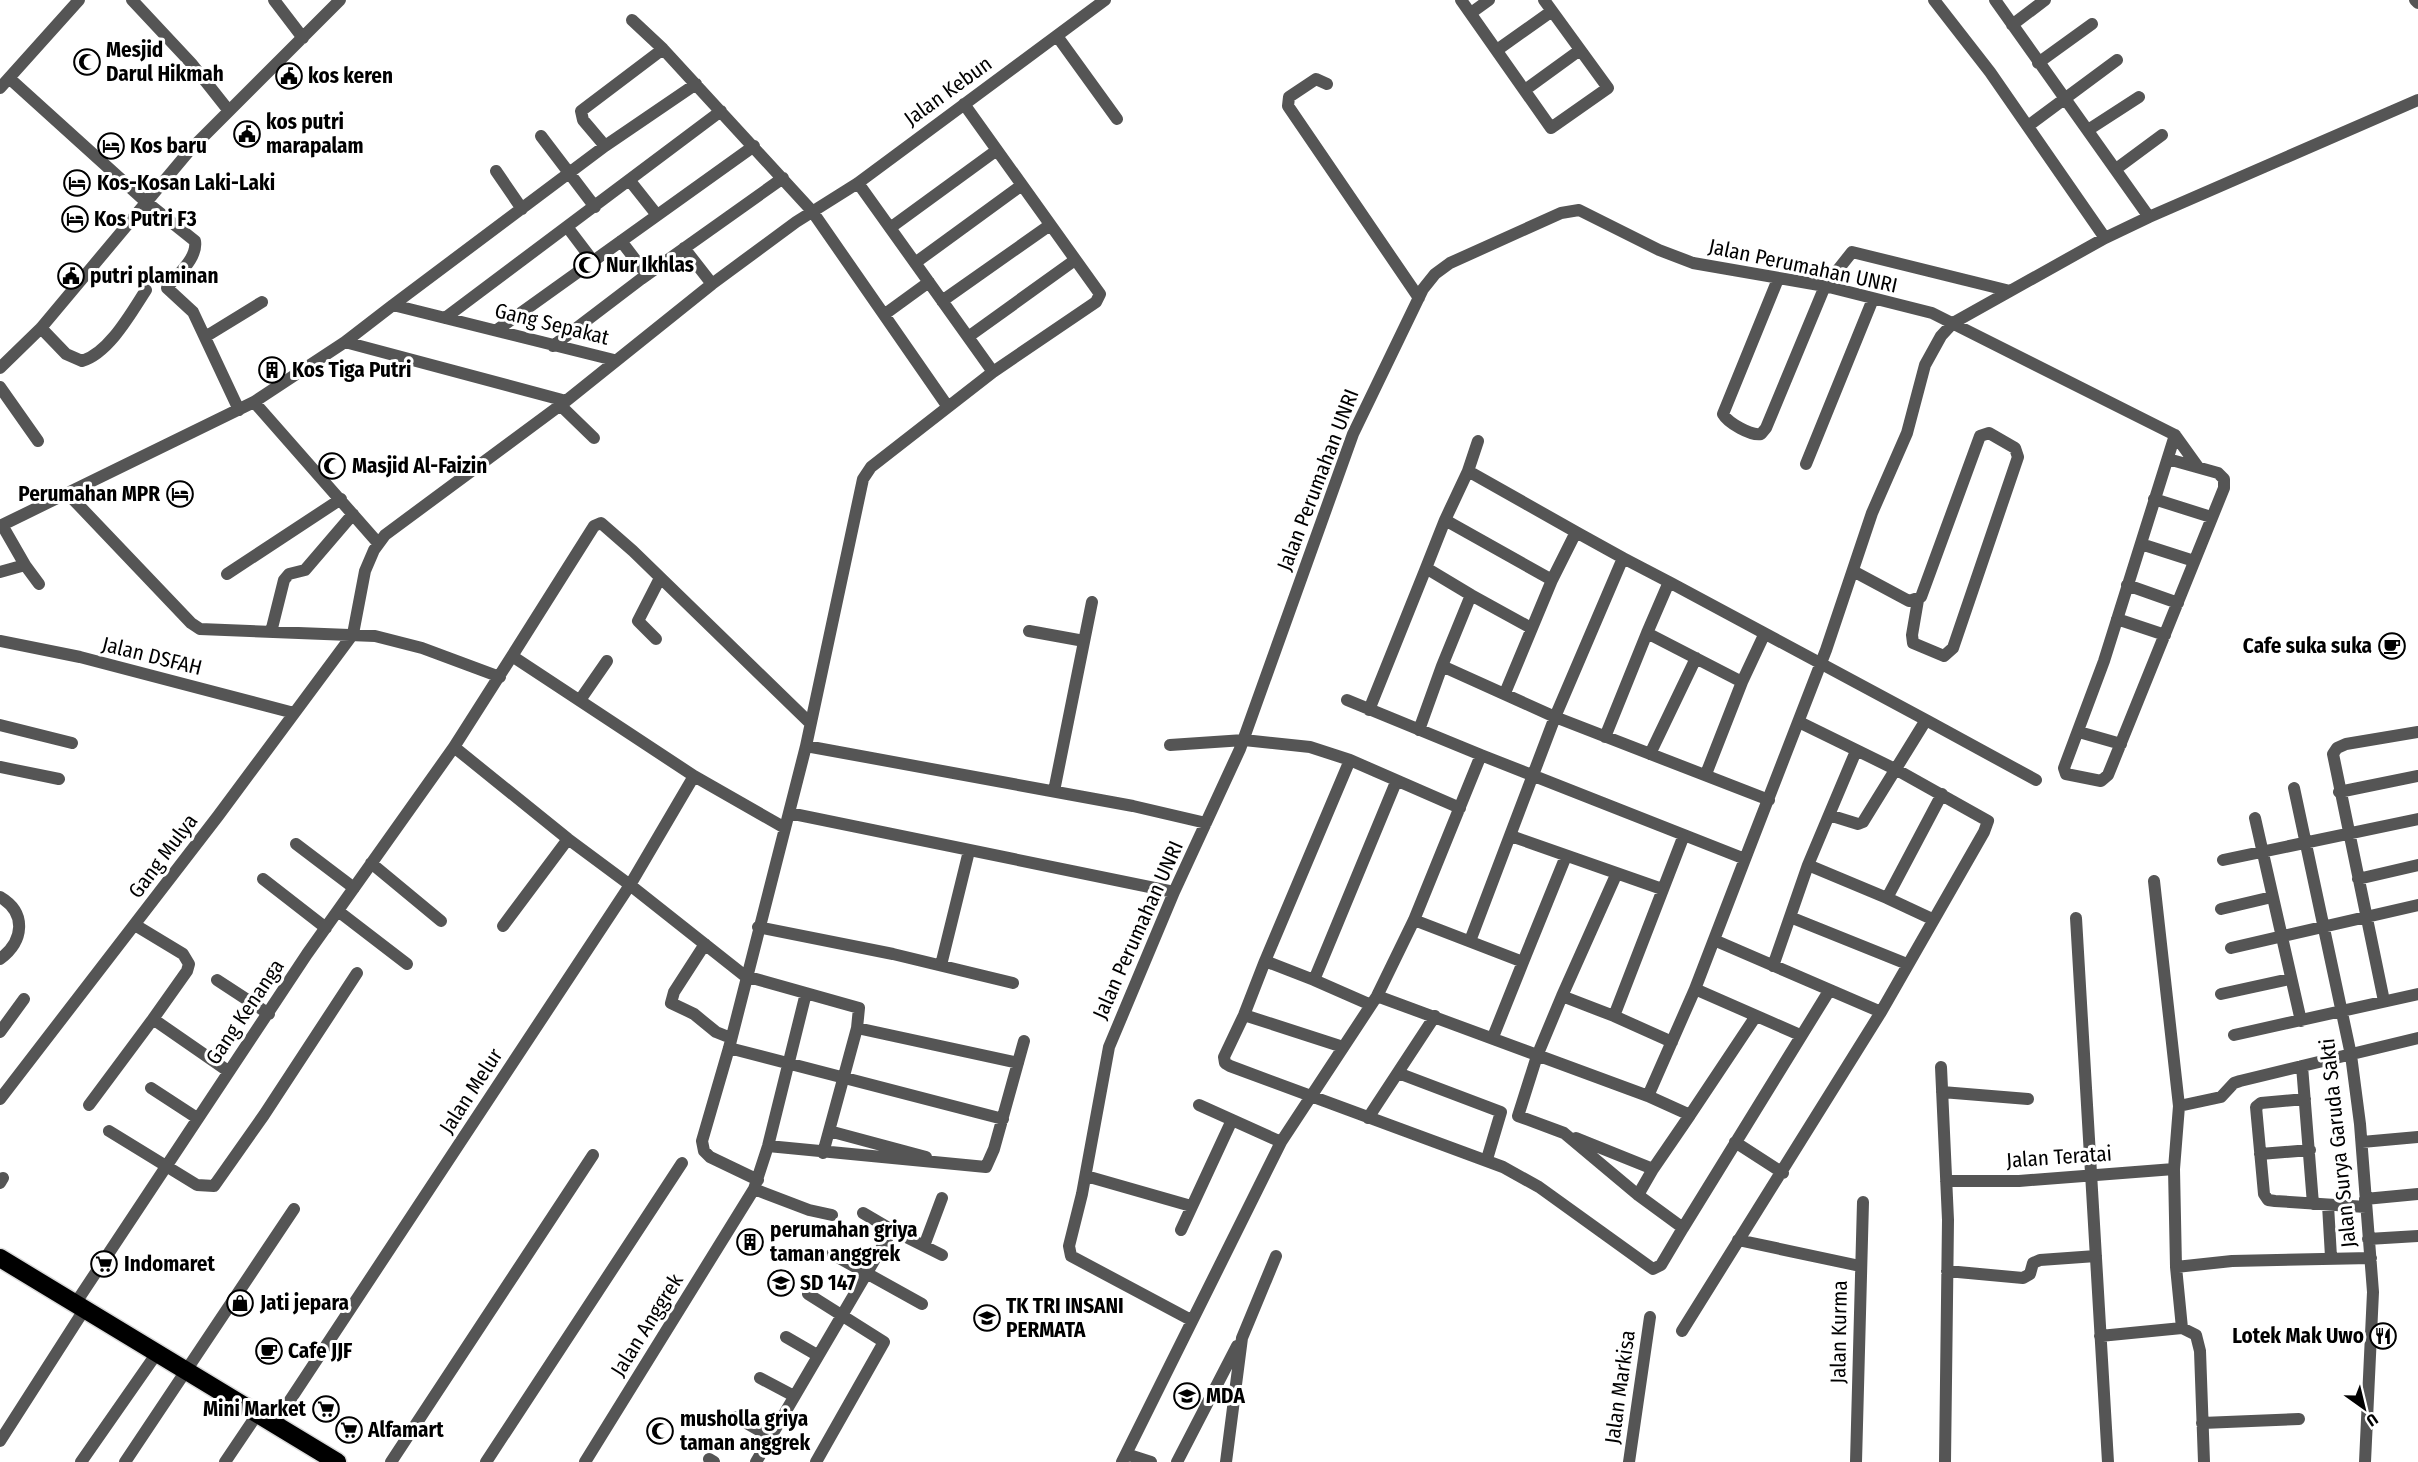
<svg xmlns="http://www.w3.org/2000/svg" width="2418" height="1462" viewBox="0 0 2418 1462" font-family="'Fira Sans Condensed',sans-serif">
	<rect width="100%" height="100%" fill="#fff"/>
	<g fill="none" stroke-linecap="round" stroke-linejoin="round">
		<g stroke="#dbdbdb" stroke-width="21">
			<path id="highway" d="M0,1258L337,1462"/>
		</g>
		<path stroke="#555" stroke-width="12" d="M132,0L191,63L229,111
			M274,0L303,38
			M1461,0L1551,128L1608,88L1544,0
			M1934,0L1990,72L2105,238
			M1995,0L2149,217
			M2415,0L2418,3
			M1471,13L1489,0
			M632,20L663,49L812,211L948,407L993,372
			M2012,25L2045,0
			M1057,36L1117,119
			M1497,50L1552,11
			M2038,63L2092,24
			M9,78L145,201L195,241C198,258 177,275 167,288L193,312L239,410
			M1327,84L1316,79L1289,97L1288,106L1419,298
			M0,88L79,0
			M1525,90L1580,50
			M2028,126L2117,60
			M2088,130L2139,97
			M541,136L595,207
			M605,146L583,120L581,111L663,49
			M2116,169L2162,135
			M496,171L522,209
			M630,181L657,215
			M858,183L993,372L1096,302L1100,294L964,104
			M568,228L593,261
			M890,228L997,150
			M621,241L647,275
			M684,248L712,284
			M915,263L1022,185
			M1778,279L1723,414C1728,423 1751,436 1761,434L1766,428L1825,286L1852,252L2010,291
			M942,301L1050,225
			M393,305L605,146L696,84
			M885,314L929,282
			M445,318L721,111
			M41,328L66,354L82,361C109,353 131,313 146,290
			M497,330L754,146
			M205,337L262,302
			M968,337L1075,260
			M345,342L566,401
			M553,346L641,279L783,178
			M0,368L41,328L190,150L340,0
			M0,387L38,441
			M254,402L378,543
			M560,405L594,438
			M2175,435L2198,467
			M1478,441L1468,471L1576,532
			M1806,464L1873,299
			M1468,471L1445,520L1552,580
			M69,495L191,623L200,629L375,636L422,648L500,677
			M2154,499L2211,517
			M1445,520L1426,568L1471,595
			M2,525L25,565
			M0,526L254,402L345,342L393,305L614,360
			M2141,544L2194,561
			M1853,571L1909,601L1921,597L1980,436L1989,433L2015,448L2018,457L1953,648L1944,656L1913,643L1912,635L1918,600
			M0,572L25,565L39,584
			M227,574L341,499
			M2127,585L2178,603
			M2117,619L2165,635
			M1029,631L1084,641
			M271,632L284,580L289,574L305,570L353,514
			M656,639L638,621L660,578
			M0,641L80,657L294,713
			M512,656L454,747L568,839L630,885L745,976L859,1008L857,1028L823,1153
			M1442,666L1471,595L1531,628
			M1742,682L1647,633L1669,582L1926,720L1863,822L1858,824L1829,815L1856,751
			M1505,693L1552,580L1576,532L1623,558
			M580,700L607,661
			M1347,700L1481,755
			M1369,710L1426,568
			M1926,720L2036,780
			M1799,722L1897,770L1988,821L1984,832L1881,1012
			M0,725L72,743
			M1419,730L1442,666L1555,717L1623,558L1669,582
			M2079,732L2121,744
			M1605,737L1647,633
			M1170,745L1244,740L1310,747L1350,760L1460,808
			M806,746L1133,806L1206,823
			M1650,754L1696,658
			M0,767L59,779
			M1706,774L1742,682L1764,635
			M2294,788L2351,1055L2360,1124L2373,1292L2365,1462
			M1054,791L1092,602
			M2339,792L2418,776
			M789,813L1174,892
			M1829,815L1808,865L1887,898L1932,919
			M2255,818L2301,1021
			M785,828L694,776L512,656L594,526L601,523L633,551L810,723
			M1684,835L1614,1016L1562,996L1537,1056L1518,1116L1564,1133L1638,1195L1683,1228L1829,991
			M1511,836L1662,889
			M296,844L354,888
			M2223,860L2418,819
			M371,863L441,921
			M263,879L326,928
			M2358,879L2418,865
			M2154,881L2179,1106L2174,1169L2176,1267L2182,1328
			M0,897C27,913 24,941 0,959
			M1887,898L1942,794
			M2221,909L2272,897
			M338,911L407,964
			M1790,917L1907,964
			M2076,918L2108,1462
			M1414,920L1523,962L1566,856
			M135,925L183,954L189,964L187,971L153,1019
			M503,926L568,839
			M758,927L893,954L1013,983
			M1470,941L1555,717L1769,800
			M705,944L674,992L671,1003L694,1014L716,1032L731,1038
			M2231,948L2418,905
			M1265,961L1244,1015L1224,1057L1225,1063L1230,1066L1503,1167L1539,1187L1653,1269L1661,1265L1683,1228
			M941,965L969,851
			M1773,966L1808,865
			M217,980L269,1014
			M1314,980L1265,961L1350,760
			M1695,989L1800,1035
			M2221,994L2290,979
			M1377,996L1648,1096L1695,989L1745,859
			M1562,996L1616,875
			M2384,1001L2333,754L2337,748L2346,744L2418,732
			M1371,1005L1314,980L1396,782
			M1244,1015L1343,1047
			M1614,1016L1672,1042
			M857,1028L1018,1063
			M0,1032L24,999
			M2234,1035L2418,994
			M1493,1037L1523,962
			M729,1048L1003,1119
			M2302,1066L2313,1204
			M1941,1067L1948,1220L1945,1462
			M1398,1073L1501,1112L1487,1159
			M151,1088L197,1118
			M1942,1092L2028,1099
			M1648,1096L1690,1115L1756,1016
			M0,1099L218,816L353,634L365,571L374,550L385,535L566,401L712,284L796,222L858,183L1105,0
			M2305,1099L2261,1103L2256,1107L2264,1194L2268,1200L2275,1201L2366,1207
			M89,1105L153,1019L228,1071
			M1199,1105L1281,1142
			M2179,1106L2221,1097L2234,1083L2240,1081L2418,1038
			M1368,1118L1435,1016
			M109,1131L197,1185L214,1186L264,1115L357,973
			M829,1131L926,1157
			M1576,1138L1653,1169L1690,1115
			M1735,1142L1783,1173
			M2362,1142L2418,1137
			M768,1146L986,1167L994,1149L1024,1041
			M2260,1154L2310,1150
			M1086,1176L1191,1206
			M758,1180L710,1157L704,1151L702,1141L729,1048L806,746L863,479L871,467L948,407
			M1946,1181H2019L2174,1169
			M0,1183L3,1178
			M754,1189L809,1210L832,1215
			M1638,1195L1653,1169
			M2365,1199L2418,1194
			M2328,1205L2331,1257
			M863,1213L892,1230
			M1181,1230L1232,1120
			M2368,1239L2418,1236
			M1738,1240L1860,1266
			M924,1246L942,1198
			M832,1254L922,1304
			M2176,1267L2232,1261L2371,1258
			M1947,1271L2023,1278L2030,1274L2033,1263L2040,1260L2096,1256
			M808,1294L884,1342L816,1462
			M75,1304L307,954L454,747
			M1191,1320L1071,1256L1069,1246L1082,1194L1109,1047L1174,892L1240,749L1353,434L1423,289L1435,274L1450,263L1561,213L1579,210L1659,250L1693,263L1825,286L1932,313L2175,435L2104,661L2064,768L2066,774L2101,781L2108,775L2224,488V479L2218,473L2168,459
			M1682,1331L1881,1012L1714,940
			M2100,1336L2182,1328L2196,1335L2200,1351L2204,1462
			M786,1337L817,1355
			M760,1378L794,1396
			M736,1417L771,1437
			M275,1423L630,885L694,776
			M2202,1423L2299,1419
			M0,1441L84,1310
			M1126,1454L1151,1462
			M709,1459L714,1462
			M81,1462L157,1353
			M125,1462L294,1209
			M225,1462L258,1413
			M391,1462L593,1155
			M486,1462L682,1163
			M585,1462L754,1189L768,1146L806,993
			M756,1462L892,1230L942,1255
			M1122,1462L1281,1142L1377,996L1414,920L1481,755L1745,859L1826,650L1872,513L1907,433L1925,365L1941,336L1953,323L2105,238L2149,217L2418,100
			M1177,1462L1237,1346
			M1226,1462L1242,1338L1276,1256
			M1629,1462L1650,1317
			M1856,1462L1863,1202"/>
		<use href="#highway" stroke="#000" stroke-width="18"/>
	</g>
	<defs>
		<g id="mosque-ring" transform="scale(1.35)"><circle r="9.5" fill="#fff" stroke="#000" stroke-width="1.5"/><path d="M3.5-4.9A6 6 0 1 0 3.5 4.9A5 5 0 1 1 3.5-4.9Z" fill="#000"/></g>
		<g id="civic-ring" transform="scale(1.35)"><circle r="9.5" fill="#fff" stroke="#000" stroke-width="1.5"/><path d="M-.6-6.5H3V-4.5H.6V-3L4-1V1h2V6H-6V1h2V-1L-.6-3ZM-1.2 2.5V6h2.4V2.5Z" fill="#000"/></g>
		<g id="hotel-ring" transform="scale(1.35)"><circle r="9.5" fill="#fff" stroke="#000" stroke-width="1.5"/><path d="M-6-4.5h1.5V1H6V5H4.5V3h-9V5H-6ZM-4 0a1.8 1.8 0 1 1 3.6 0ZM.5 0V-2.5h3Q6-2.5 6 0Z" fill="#000"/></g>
		<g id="building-ring" transform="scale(1.35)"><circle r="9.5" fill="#fff" stroke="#000" stroke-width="1.5"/><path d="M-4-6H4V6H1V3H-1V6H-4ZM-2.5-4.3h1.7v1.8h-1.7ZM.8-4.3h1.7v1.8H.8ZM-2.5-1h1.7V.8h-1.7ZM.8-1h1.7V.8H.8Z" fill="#000"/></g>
		<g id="cafe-ring" transform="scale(1.35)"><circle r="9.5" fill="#fff" stroke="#000" stroke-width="1.5"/><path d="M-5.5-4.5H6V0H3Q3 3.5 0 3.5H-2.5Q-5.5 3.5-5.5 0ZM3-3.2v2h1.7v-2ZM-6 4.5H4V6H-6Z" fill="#000"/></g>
		<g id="supermarket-ring" transform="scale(1.35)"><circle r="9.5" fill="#fff" stroke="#000" stroke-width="1.5"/><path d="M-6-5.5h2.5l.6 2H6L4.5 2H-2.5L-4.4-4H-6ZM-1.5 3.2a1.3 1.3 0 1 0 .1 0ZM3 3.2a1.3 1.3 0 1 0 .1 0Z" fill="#000"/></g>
		<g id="school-ring" transform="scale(1.35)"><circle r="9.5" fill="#fff" stroke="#000" stroke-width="1.5"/><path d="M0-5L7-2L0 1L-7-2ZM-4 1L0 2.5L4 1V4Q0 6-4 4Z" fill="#000"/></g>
		<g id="shop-ring" transform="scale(1.35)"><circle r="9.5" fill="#fff" stroke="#000" stroke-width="1.5"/><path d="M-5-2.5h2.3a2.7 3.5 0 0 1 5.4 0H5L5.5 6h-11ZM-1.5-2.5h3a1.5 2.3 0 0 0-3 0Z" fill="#000"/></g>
		<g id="restaurant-ring" transform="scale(1.35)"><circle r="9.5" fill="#fff" stroke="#000" stroke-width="1.5"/><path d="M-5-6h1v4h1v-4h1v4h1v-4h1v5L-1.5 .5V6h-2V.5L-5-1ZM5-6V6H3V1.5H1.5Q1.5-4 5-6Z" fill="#000"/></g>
	</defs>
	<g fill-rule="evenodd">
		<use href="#mosque-ring" x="87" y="62"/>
		<use href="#civic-ring" x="289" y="76"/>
		<use href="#civic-ring" x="247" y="134"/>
		<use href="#hotel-ring" x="111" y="146"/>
		<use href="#hotel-ring" x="77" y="183"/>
		<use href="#hotel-ring" x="75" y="219"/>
		<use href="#mosque-ring" x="587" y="265"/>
		<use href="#civic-ring" x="71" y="276"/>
		<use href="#building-ring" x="272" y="370"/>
		<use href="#mosque-ring" x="332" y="466"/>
		<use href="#hotel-ring" x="180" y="494"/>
		<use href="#cafe-ring" x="2392" y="646"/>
		<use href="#building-ring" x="750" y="1242"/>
		<use href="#supermarket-ring" x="104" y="1264"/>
		<use href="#school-ring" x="781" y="1283"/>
		<use href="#shop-ring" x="240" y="1303"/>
		<use href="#school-ring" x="987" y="1318"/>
		<use href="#restaurant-ring" x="2383" y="1336"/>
		<use href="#cafe-ring" x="269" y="1351"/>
		<use href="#school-ring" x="1187" y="1396"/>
		<use href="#supermarket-ring" x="326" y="1409"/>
		<use href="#supermarket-ring" x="349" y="1430"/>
		<use href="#mosque-ring" x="660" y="1431"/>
	</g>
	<g text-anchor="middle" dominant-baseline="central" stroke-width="6" stroke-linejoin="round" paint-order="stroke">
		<g font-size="21" font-weight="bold" fill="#000" stroke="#fff" text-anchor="start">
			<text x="106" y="50">Mesjid<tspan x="106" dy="24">Darul Hikmah</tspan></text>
			<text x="308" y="76">kos keren</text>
			<text x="266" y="122">kos putri<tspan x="266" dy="24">marapalam</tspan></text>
			<text x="130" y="146">Kos baru</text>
			<text x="97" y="183">Kos-Kosan Laki-Laki</text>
			<text x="94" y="219">Kos Putri F3</text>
			<text x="606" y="265">Nur Ikhlas</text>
			<text x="90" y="276">putri plaminan</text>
			<text x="292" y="370">Kos Tiga Putri</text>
			<text x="352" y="466">Masjid Al-Faizin</text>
			<text x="160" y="494" text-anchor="end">Perumahan MPR</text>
			<text x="2372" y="646" text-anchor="end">Cafe suka suka</text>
			<text x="770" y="1230">perumahan griya<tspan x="770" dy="24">taman anggrek</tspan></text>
			<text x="124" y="1264">Indomaret</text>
			<text x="800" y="1283">SD 147</text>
			<text x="260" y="1303">Jati jepara</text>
			<text x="1006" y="1306">TK TRI INSANI<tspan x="1006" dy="24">PERMATA</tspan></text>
			<text x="2364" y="1336" text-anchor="end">Lotek Mak Uwo</text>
			<text x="288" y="1351">Cafe JJF</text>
			<text x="1206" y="1396">MDA</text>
			<text x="306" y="1409" text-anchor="end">Mini Market</text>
			<text x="680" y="1419">musholla griya<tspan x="680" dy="24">taman anggrek</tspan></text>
			<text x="368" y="1430">Alfamart</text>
		</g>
		<g font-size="21" fill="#000" stroke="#fff">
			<text transform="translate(948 91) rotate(-36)">Jalan Kebun</text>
			<text transform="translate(1803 266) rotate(12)">Jalan Perumahan UNRI</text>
			<text transform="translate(552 324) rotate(14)">Gang Sepakat</text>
			<text transform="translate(1318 480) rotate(-69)">Jalan Perumahan UNRI</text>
			<text transform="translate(152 656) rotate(14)">Jalan DSFAH</text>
			<text transform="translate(163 856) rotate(-53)">Gang Mulya</text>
			<text transform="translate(1138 930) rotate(-66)">Jalan Perumahan UNRI</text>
			<text transform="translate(245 1012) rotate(-56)">Gang Kenanga</text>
			<text transform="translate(471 1091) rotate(-57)">Jalan Melur</text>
			<text transform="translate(2338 1143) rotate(-96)">Jalan Surya Garuda Sakti</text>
			<text transform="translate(2059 1157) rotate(-4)">Jalan Teratai</text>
			<text transform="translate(647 1325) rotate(-58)">Jalan Anggrek</text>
			<text transform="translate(1839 1332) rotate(-89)">Jalan Kurma</text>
			<text transform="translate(1620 1387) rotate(-82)">Jalan Markisa</text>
		</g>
	</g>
	<g transform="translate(2364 1408) rotate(146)" stroke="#ffffff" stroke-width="4.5" paint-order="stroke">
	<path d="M0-4.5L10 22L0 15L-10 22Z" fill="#000000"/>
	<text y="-9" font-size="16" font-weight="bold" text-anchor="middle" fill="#000000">U</text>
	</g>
</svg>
